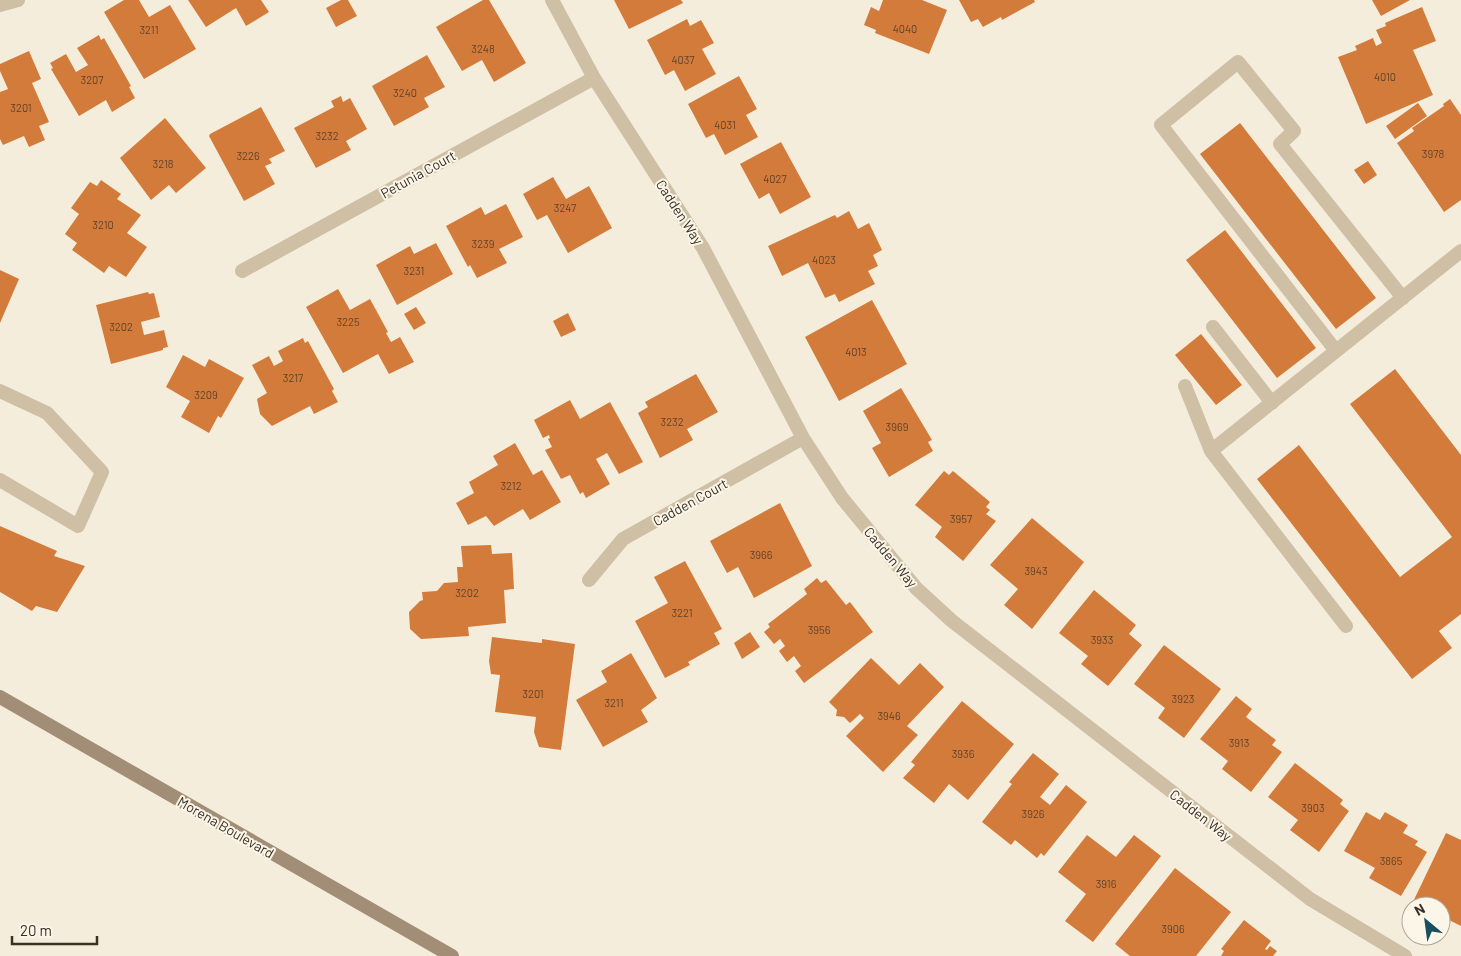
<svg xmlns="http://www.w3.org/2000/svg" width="1461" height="956" viewBox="0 0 1461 956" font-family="Barlow,sans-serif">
	<rect width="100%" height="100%" fill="#f5eddb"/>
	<path fill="#d37b3a" d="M124,0H139L149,17L170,5L196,49L144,79L104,12Z
		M188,0H261L269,12L246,26L236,8L206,27Z
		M341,0H348L357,16L336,27L326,8Z
		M483,0H489L526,63L494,82L482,60L462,71L436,27Z
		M614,0H681L683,3L629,29Z
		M883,0H922L947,10L929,54L875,33L876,30L864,25L871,7L879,11Z
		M959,0H1034L1035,2L1002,20L1001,17L983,27L978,19L971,22Z
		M1372,0H1410L1381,16Z
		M1422,7L1436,41L1413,50L1433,95L1366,124L1338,57L1357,50L1355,46L1373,38L1376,46L1382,43L1376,30L1386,26L1385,23Z
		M687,19L690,26L701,20L714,43L702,49L716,74L685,91L674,70L665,75L647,40Z
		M99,35L101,40L104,38L131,86L129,87L135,98L112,112L106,100L79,116L51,69L53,68L50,63L66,54L76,72L88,65L77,48Z
		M29,51L41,79L32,83L49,122L39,126L45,140L29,147L24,136L3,145L0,139V92L8,89L0,71V64Z
		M427,55L445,87L424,98L429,107L394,126L372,86Z
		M739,76L757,109L746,115L758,137L725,155L714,134L706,138L688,104Z
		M341,96L343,102L350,98L367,129L346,141L351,150L316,168L294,128L334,107L331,101Z
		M1450,99L1461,115V200L1444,212L1397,143L1414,131L1412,128L1444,106L1443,104Z
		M1418,103L1427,116L1395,139L1386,126Z
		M261,107L285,151L269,159L272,163L265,166L275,184L244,201L209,136L210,134Z
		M165,118L206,168L176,193L169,185L151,200L120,158Z
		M1240,123L1376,298L1336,329L1200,154Z
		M781,142L811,197L780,214L769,193L759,199L740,164Z
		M1368,161L1377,175L1364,184L1354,170Z
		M553,177L566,199L589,186L612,228L568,253L547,215L537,220L523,194Z
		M101,180L121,194L117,199L141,215L127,233L147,247L126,277L109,266L104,273L72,250L77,243L65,234L79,214L71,208L90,182L97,186Z
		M506,204L523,237L499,249L507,263L477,278L470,265L468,267L446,226L481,207L485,215Z
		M849,211L858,229L869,223L882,250L873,255L878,266L868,271L875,284L839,302L835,294L825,298L808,263L782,276L768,246L835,215L837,218Z
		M1225,230L1316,348L1277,378L1186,260Z
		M436,243L453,274L397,305L376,265L410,246L414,254Z
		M0,270L19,279L0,323Z
		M338,289L350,310L370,299L388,332L386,333L391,342L400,337L414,362L389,374L378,354L343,373L306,307Z
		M148,292L149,294L154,293L160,317L141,322L144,335L164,330L168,347L163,348V350L111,364L96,305Z
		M872,300L907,364L839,401L805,337Z
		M416,307L426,323L414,330L404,314Z
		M568,313L576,330L561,337L553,321Z
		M1201,334L1242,385L1216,405L1175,355Z
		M303,338L305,343L308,341L334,389L332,391L338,402L314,414L310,406L272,426L260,414L257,399L267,393L252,365L269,356L274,366L283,361L278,351Z
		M183,355L205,367L209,359L244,378L221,418L218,416L209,433L181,417L190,401L166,387Z
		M1395,369L1461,455V614L1439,631L1452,648L1412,679L1257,479L1299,445L1400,577L1452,537L1350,404Z
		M696,374L718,412L687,429L693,440L660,458L638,413L648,407L645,402Z
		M901,388L932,440L928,442L933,451L889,477L872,448L881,443L863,411Z
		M570,400L580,419L610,402L643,462L619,474L607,453L596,459L610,484L586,498L583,492L580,494L570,475L561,479L545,450L552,447L548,439L550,438L549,435L543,438L534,420Z
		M515,443L533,475L542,470L561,502L530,520L523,509L494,526L486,516L468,525L456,503L474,493L469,482L498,465L493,456Z
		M944,471L949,475L953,471L990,502L986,507L990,510L986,514L996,521L963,561L935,537L942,527L915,505Z
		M780,503L812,566L754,598L738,567L727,573L710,541Z
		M1032,518L1084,562L1032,629L1004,605L1018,589L990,565Z
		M0,526L57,551L54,556L85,566L57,612L36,606L32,611L0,592Z
		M491,545L492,554L512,553L514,589L504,590L506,623L468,627L469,636L421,639L410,629L409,612L420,601L423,600L422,592L437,591L444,583L458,582L457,567H463L461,546Z
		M685,561L722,629L714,633L720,644L688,662L690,665L665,678L635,621L668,603L654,577Z
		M817,578L821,583L826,580L846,605L850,602L873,632L804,683L795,671L801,666L794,656L787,662L779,651L785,646L780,639L774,644L764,632L770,627L768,624L807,594L804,589Z
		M1094,590L1136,625L1129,634L1142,645L1108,686L1081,664L1088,656L1059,633Z
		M750,632L760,647L742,659L734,643Z
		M492,637L542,643V639L575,644L561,750L539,747L534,732L536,717L495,712L500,675L491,674L489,661Z
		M1164,645L1221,689L1184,738L1158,718L1165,708L1134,684Z
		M631,653L657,698L641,710L648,722L603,747L576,700L607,682L601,671Z
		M871,658L899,685L920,663L944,687L907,726L918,735L883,772L846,736L864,718L860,714L850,723L844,717L836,716L837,710L829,702Z
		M1236,696L1252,709L1246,717L1276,740L1272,745L1282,752L1251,792L1222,769L1228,761L1200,739Z
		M962,701L1014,744L968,800L949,784L934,803L903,778L915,765L911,762Z
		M1033,753L1059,774L1040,797L1050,805L1066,785L1087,802L1044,856L1041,853L1037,858L1015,840L1011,845L982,822L1012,784L1009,782Z
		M1295,763L1343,800L1340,804L1349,811L1319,852L1290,830L1298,820L1268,797Z
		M1366,812L1380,820L1385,812L1408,825L1403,833L1418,841L1415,845L1427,852L1401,896L1369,878L1375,868L1344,851Z
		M1446,833L1461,840V926L1449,920L1447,923L1441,920V906H1411Z
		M1087,835L1116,857L1134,835L1161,856L1093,942L1065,921L1086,894L1058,872Z
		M1175,868L1231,912L1196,956H1130L1115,944Z
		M1244,920L1271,941L1265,949L1267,950L1270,946L1277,951L1273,956H1221L1224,951L1221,949Z"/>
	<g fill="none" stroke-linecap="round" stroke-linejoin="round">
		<path stroke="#cebfa5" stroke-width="14" d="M1213,327L1272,403
			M1336,351L1161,125L1238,62L1294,131L1280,144L1403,298
			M1185,386L1211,451
			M0,391L47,413L102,472L78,526L0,480
			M1346,626L1211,451L1461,251"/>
		<path stroke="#cebfa5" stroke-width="14" d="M552,0L594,78L703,248L803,438L842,498L916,588L952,621L1310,899L1405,956
			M0,5L18,0
			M242,271L594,78
			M589,580L623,539L803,438"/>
		<path stroke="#a28e76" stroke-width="14" d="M0,697L452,956"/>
	</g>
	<g text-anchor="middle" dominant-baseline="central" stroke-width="4" stroke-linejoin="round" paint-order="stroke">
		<g font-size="11" fill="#60432c">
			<text x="905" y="28">4040</text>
			<text x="149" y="29">3211</text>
			<text x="483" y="48">3248</text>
			<text x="683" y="59">4037</text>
			<text x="1385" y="76">4010</text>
			<text x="92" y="79">3207</text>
			<text x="405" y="92">3240</text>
			<text x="21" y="107">3201</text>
			<text x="725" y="124">4031</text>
			<text x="327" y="135">3232</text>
			<text x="1433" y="153">3978</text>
			<text x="248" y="155">3226</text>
			<text x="163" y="163">3218</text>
			<text x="775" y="178">4027</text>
			<text x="565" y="207">3247</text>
			<text x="103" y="224">3210</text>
			<text x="483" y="243">3239</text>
			<text x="824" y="259">4023</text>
			<text x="414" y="270">3231</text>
			<text x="348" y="321">3225</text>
			<text x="121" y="326">3202</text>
			<text x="856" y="351">4013</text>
			<text x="293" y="377">3217</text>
			<text x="206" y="394">3209</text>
			<text x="672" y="421">3232</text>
			<text x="897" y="426">3969</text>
			<text x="511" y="485">3212</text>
			<text x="961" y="518">3957</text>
			<text x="761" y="554">3966</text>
			<text x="1036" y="570">3943</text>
			<text x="467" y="592">3202</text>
			<text x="682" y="612">3221</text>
			<text x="819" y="629">3956</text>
			<text x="1102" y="639">3933</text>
			<text x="533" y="693">3201</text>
			<text x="1183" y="698">3923</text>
			<text x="614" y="702">3211</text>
			<text x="889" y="715">3946</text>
			<text x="1239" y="742">3913</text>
			<text x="963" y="753">3936</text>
			<text x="1313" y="807">3903</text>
			<text x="1033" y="813">3926</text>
			<text x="1391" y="860">3865</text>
			<text x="1106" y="883">3916</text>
			<text x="1173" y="928">3906</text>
		</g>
		<g font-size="14" fill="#393027" stroke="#fcf6e8">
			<text transform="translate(418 174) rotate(-29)">Petunia Court</text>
			<text transform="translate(680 212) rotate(57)">Cadden Way</text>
			<text transform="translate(690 502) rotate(-29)">Cadden Court</text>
			<text transform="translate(891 557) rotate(50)">Cadden Way</text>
			<text transform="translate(1201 815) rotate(38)">Cadden Way</text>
			<text transform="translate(226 827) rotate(30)">Morena Boulevard</text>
		</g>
	</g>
	<g transform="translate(1426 921) rotate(331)"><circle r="24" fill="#fcf6e8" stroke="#aea79b"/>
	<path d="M0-4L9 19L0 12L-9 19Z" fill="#184e60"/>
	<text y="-8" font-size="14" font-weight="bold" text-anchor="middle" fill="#393027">N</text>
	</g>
	<path d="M12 936v8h85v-8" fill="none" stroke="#393027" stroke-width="2.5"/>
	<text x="20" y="936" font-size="15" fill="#393027" stroke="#fcf6e8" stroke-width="4" paint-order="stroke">20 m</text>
</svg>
